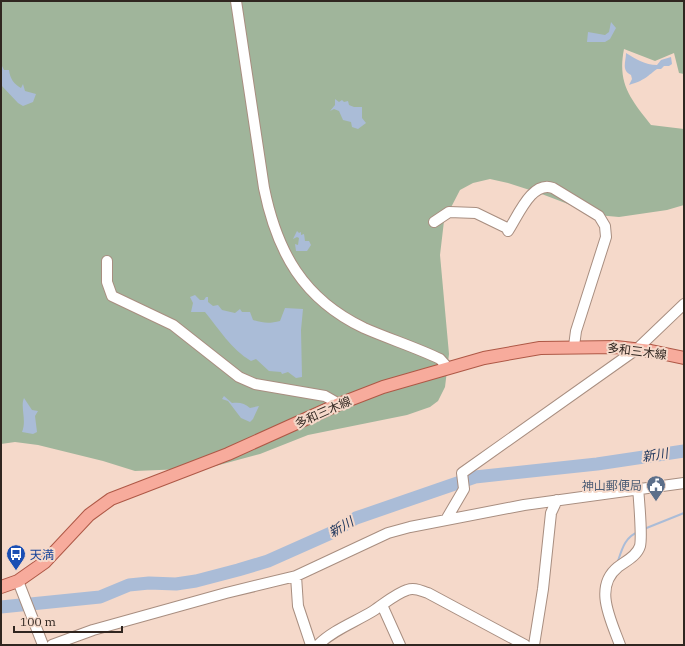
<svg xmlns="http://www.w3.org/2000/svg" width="685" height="646" viewBox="0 0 685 646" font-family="'IBM Plex Serif','Noto Sans JP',serif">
	<rect width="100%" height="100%" fill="#f5d9ca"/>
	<path fill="#a0b59b" d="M1,1H684V74L679,73L674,53L655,61L624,49C617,84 631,99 651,125L684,129V205L667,210L619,217L597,215L539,193L508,183L490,179L473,183L460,190L444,221L440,255L449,354L445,387L438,401L430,407L407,415L308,435L260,454L208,468L135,471L103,461L38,445L15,442L1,444Z"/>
	<path fill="#aabcd7" d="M611,22L616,28L610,39L605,42H587L588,32L605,35L609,32Z
		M626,53C636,59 645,65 657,65L661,60L671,57L672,64L669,66H664L661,69H657C645,78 645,80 629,85L632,79L631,75C621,70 626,62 626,53Z
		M1,64L4,70H9C10,79 14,84 21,88L23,84L25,91L36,94L33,102L23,106L18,103L1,85Z
		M335,99L339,102L342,100L344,102L348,101L349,105L354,107H362V118L366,123L358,129L352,127L351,122L343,120L339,111L334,109L330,111L335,105Z
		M297,231L299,233L301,232V235L304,234L305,241H309L311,245L307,251H296L295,244L298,245L299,238L297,237L293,239Z
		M195,295L200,300H204L206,297H208V302L213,306L218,305L222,310L235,313L240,309L242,312H250L253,320C263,323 269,324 280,321L285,308L303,309L301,330L302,377L296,378L288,372L282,374L281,372L269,371L256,359L251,361C231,349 219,329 205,312H191L193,303L190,297Z
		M224,396L232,403C239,402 245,403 250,408L259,406L253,419L250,422L241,418L228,401L222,399Z
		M24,398L32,410L38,411L35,416L37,432L33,434L22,432C27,420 20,407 24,398Z"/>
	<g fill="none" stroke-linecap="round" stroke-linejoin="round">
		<path stroke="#aabcd7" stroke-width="2" d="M644,529L684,513
			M618,561C622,549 625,537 638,532"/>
		<path stroke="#aabcd7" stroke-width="13" d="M1,607L100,597L129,585L149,583L176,584L196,581L238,570L268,561L331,533L356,518L475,477L597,464L684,451"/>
		<g stroke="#a88e80" stroke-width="12">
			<path id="minor" d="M236,1L264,188C277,252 303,299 364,328C389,339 415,347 440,359L448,368
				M434,222L449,212L476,213L509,229
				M508,231C518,216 532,180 553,188L599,216L605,226L606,237L576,331L574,346
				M107,261V282L112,296L173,325L239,377L255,384L325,396L339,404
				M447,518L464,489L462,473L637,349L684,304
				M296,576L298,606L311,645
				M18,581L43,645
				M382,605L400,645
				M52,645L93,630L226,593L296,576L388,533L410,527L524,505L684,483
				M318,645C333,630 355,622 373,611C384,604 395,594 407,590C415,587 421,591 428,593L525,645
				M534,645L543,589L551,513L557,500
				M620,645C611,620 593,587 618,567C626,561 637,556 640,546C642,538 639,499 638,488"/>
		</g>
		<g stroke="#ae5846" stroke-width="14">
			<path id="major" d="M1,587L18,581L45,562L89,515L111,499L228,454L339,404L383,387L484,358L540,348L616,347L651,351L684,358"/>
		</g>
		<use href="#minor" stroke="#fff" stroke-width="10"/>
		<use href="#major" stroke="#f7ab9c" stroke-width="12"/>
	</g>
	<defs>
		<g id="civic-pin" transform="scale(1)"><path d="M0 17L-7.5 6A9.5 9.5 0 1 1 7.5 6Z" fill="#5c6f8a" stroke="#f5d9ca"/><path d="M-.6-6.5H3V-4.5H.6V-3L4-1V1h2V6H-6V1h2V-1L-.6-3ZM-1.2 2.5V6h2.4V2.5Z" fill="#fff"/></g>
		<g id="bus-pin" transform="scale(1)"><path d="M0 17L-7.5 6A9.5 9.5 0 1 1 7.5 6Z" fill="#1a4fb4" stroke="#f5d9ca"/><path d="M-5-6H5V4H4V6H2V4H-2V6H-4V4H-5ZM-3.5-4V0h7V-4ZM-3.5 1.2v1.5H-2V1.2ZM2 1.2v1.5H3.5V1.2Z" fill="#fff"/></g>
	</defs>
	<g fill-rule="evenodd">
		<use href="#civic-pin" x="656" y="485"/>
		<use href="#bus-pin" x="16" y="554"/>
	</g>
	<g text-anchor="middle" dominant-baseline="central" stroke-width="4" stroke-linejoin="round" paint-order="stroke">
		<g font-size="12" fill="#302620" stroke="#f5d9ca">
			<text transform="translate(637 351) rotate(7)">多和三木線</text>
			<text transform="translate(323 412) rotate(-24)">多和三木線</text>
		</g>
		<g font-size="12" fill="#4e5e75" stroke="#f5d9ca" text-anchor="end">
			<text x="642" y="485">神山郵便局</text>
		</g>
		<g font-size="12" fill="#164399" stroke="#f5d9ca" text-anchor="start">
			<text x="30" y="554">天満</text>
		</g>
		<g font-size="13" font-style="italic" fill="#1e365c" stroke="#f5d9ca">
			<text transform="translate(655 455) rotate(-9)">新川</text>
			<text transform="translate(341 527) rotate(-30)">新川</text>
		</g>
	</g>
	<rect width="685" height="646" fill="none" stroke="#302620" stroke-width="4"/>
	<path d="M14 626v6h108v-6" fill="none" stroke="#302620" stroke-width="2"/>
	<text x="20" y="626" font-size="12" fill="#302620" stroke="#f5d9ca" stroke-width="3" paint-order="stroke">100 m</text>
</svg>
